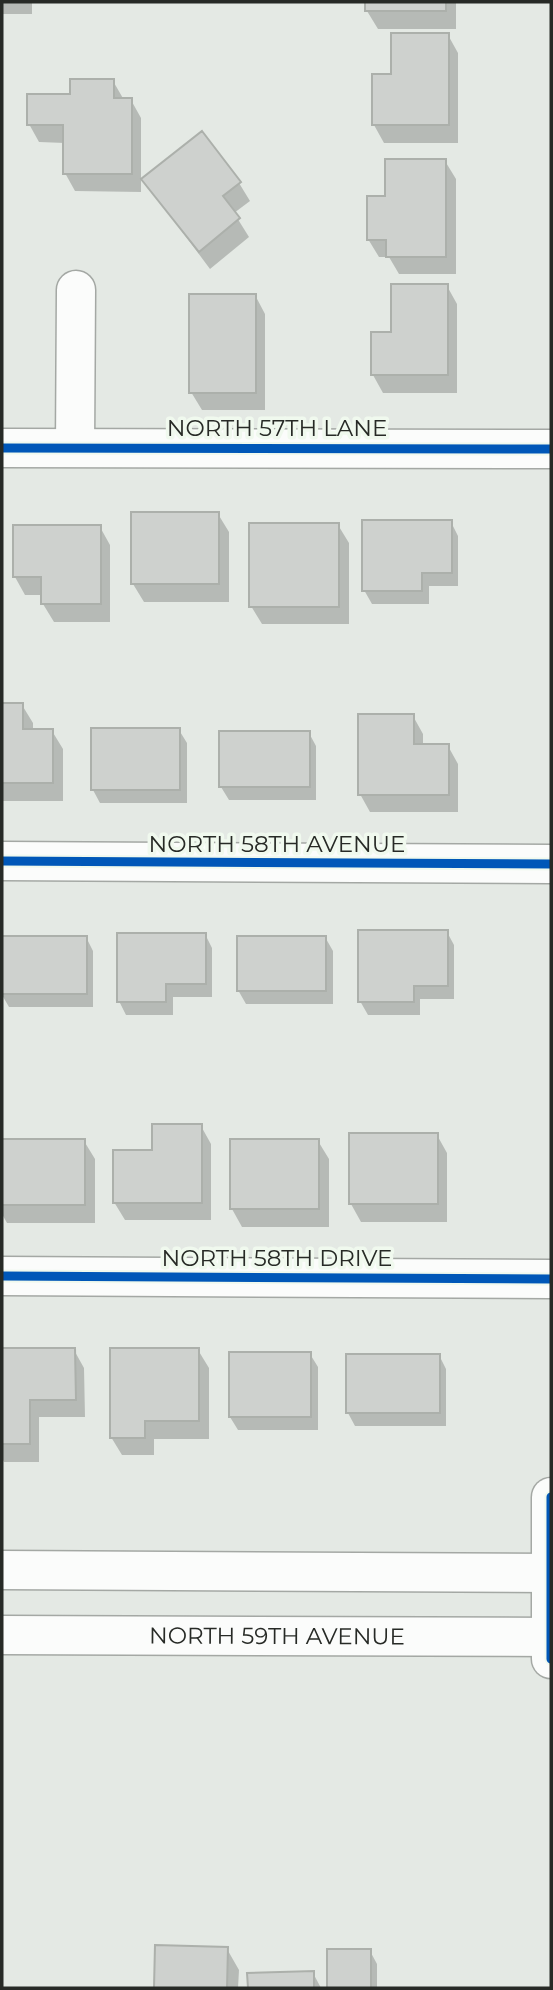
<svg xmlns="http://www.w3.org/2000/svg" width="553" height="1990" viewBox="0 0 553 1990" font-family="Montserrat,sans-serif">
	<rect width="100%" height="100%" fill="#e4e9e4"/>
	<path fill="#0003" d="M2,2H32V14H2Z
		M367,2H456V29H378L367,11Z
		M448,35L458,53V143H384L374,125L392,75Z
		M113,81L124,100H131L141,118V192L75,191L65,173V143L39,142L29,124L72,96Z
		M445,161L456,179V274H399L389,257H379L368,239L387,198Z
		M143,179L239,183L250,201L234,213L249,237L210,269Z
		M447,286L457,304V393H383L373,375L392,333Z
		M255,295L265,314V410H202L191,392Z
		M218,514L229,532V602H144L133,584Z
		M451,522L458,536V586H429V604H372L364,590Z
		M338,525L349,543V624H262L251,606Z
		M100,527L110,545V622H54L43,604V595H25L15,577Z
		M2,705H22L33,723V731H52L63,749V801H2Z
		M413,716L423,734V746H448L458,764V812H370L360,794Z
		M93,730H179L187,743V803H100L93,790Z
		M309,733L316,746V800H229L221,787Z
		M447,932L454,945V999H420V1015H368L360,1001Z
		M205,934L212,948V997H173V1015H126L119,1001Z
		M2,937H86L93,951V1007H9L2,995Z
		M325,937L333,951V1004H246L238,990Z
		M201,1126L211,1144V1220H125L114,1202Z
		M437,1135L447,1153V1222H361L351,1204Z
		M2,1141H84L95,1159V1223H7L2,1214Z
		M318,1141L329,1159V1227H242L232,1209Z
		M2,1350H74L84,1368L85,1417H39V1462H4L2,1458Z
		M198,1350L209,1368V1439H154V1455H122L111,1437Z
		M310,1354L318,1367V1430H238L230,1417Z
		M439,1355L446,1369V1426H355L348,1413Z
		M157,1947L227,1949L239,1970L238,1988H156Z
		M329,1951H370L377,1964V1988H329Z
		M313,1973L321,1988H249V1974Z"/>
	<path fill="#ced1ce" stroke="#acb0ab" stroke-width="2" d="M365,2H446V11H365Z
		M391,33H449V125H372V74H391Z
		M70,79H114V98H132V174H63V125H27V94H70Z
		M202,131L241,182L223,196L240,218L199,252L141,179Z
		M385,159H446V257H386V240H367V196H385Z
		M391,284H448V375H371V332H391Z
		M189,294H256V393H189Z
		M131,512H219V584H131Z
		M362,520H452V573H422V591H362Z
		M249,523H339V607H249Z
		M13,525H101V604H41V577H13Z
		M2,703H23V729H53V783H2Z
		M358,714H414V744H449V795H358Z
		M91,728H180V790H91Z
		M219,731H310V787H219Z
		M358,930H448V986H414V1002H358Z
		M117,933H206V984H166V1002H117Z
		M2,936H87V994H2Z
		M237,936H326V991H237Z
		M152,1124H202V1203H113V1150H152Z
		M349,1133H438V1204H349Z
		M2,1139H85V1205H2Z
		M230,1139H319V1209H230Z
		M2,1348H75L76,1400H30V1444H2Z
		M110,1348H199V1421H145V1438H110Z
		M229,1352H311V1417H229Z
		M346,1354H440V1413H346Z
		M155,1945L228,1947L227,1988H154Z
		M327,1949H371V1988H327Z
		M314,1971V1988H248L247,1973Z"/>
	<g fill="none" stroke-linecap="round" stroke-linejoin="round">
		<g stroke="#a4a8a4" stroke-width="41">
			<path id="minor" d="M75,447L76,290
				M2,448L551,449
				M2,861L551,864
				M2,1276L551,1279"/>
		</g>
		<g stroke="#a4a8a4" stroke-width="41">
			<path id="tertiary" d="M551,1497V1659"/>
		</g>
		<g stroke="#a4a8a4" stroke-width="41">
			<g id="secondary">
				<path d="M2,1570L551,1573"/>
				<path id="s1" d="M2,1635L551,1637"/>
			</g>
		</g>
		<use href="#minor" stroke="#fbfcfb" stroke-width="38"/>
		<use href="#tertiary" stroke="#fbfcfb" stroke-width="38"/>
		<use href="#secondary" stroke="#fbfcfb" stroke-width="38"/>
		<g stroke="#f0f9ee" stroke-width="13">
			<path id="cycleway" d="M2,448L551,449
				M2,861L551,864
				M2,1276L551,1279
				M551,1497V1659"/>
		</g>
		<use href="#cycleway" stroke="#0057b8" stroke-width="9"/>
	</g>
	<g text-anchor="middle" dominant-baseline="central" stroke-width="7" stroke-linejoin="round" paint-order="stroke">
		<g font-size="23" fill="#272a26" stroke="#f0f9ee">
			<text x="277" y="428">NORTH 57TH LANE</text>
			<text x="277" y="844">NORTH 58TH AVENUE</text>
			<text x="277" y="1258">NORTH 58TH DRIVE</text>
			<text stroke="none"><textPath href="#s1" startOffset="275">NORTH 59TH AVENUE</textPath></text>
		</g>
	</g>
	<rect width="553" height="1990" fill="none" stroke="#272a26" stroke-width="7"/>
</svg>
